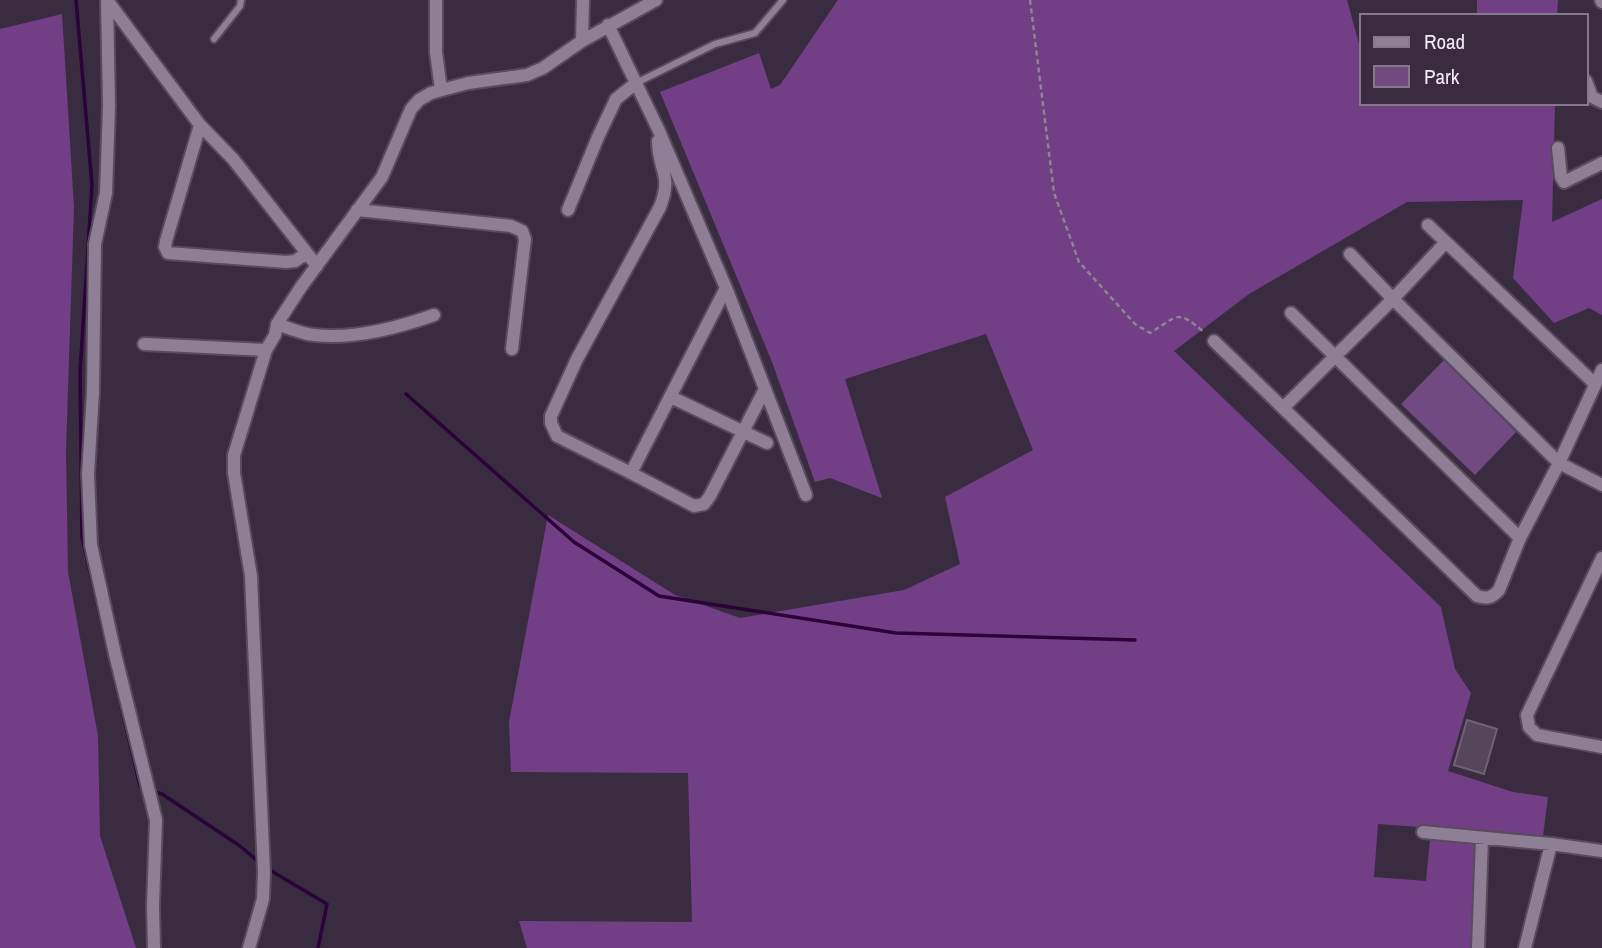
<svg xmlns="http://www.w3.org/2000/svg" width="1602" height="948" viewBox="0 0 1602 948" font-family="'Archivo Narrow',sans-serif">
	<rect width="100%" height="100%" fill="#3a2c40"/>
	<path fill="#714a82" d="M1444,360L1516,432L1475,475L1401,404Z"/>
	<path fill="#723f87" d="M838,0H1347L1362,55V103H1555L1552,222L1602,199V315L1589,308L1554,323L1513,278L1523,200L1407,202L1249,294L1174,351L1441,607L1455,669L1471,693L1448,771L1513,792L1548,797L1543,836L1378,824L1374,877L1426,881L1430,840L1476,844L1472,948H527L519,921L692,922L688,773L511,772L509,722L548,515L675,595L740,618L904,590L960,564L945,497L1033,450L986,334L845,379L882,498L830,478L815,482L772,362L660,92L759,53L771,89L780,85Z
		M1477,0H1558L1557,16H1477Z
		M62,14L74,207L66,451L68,572L98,736L100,836L136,948H0V29Z"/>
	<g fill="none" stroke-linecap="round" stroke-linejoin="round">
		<path stroke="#2b0339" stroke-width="3.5" d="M76,0L92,185L80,372L82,537L107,645
			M406,394L574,542L659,596L896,633L1135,640
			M111,663L140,786L145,788
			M152,791L162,794L240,846L259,862
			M268,869L327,904L318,948"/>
	</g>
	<path fill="#54465b" stroke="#706177" stroke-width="2" d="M1467,720L1497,729L1484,774L1454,765Z"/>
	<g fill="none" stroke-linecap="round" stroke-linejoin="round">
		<g stroke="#574b5c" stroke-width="10">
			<path id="service" d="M214,39L240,6L241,0
				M636,83L715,44L755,33L783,0"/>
		</g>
		<g stroke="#574b5c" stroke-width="16">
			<path id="minor" d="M107,0L109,106L106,193L95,244L93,392L88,474L91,545L115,654L156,820L153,906L154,948
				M107,0L200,125L233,159L317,266
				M436,0V52L441,90
				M1601,0L1602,2
				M608,25L659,131L726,288L806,495
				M582,41L656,0
				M1586,81L1592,97L1602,102
				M200,125L166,241L165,247L168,253L286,262L295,261L307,253
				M1558,148L1561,177L1564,182L1602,163
				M357,210L511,226L522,231L525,239L512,349
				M568,210L598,137L616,99L636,83
				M1428,225L1595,384
				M1350,254L1393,299L1559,463L1602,485
				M726,288L631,473L694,506L704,504L710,496L765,389
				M1291,313L1520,538
				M277,324C289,328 302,334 314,335C353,340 397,328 434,315
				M1214,341L1477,596C1487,599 1492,598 1499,590L1520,538L1559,463L1602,370
				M144,344L266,350
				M671,397L767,443
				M1283,408L1393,299L1445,243
				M631,473L557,436L551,423V416L577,359L660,207C673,173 658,171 658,141
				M1602,558L1527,715L1529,727L1537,735L1602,747
				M1423,832L1551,844L1602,851
				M249,948L263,899L264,872L251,576L234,473V455L266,350L275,335L277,324L301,287L382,177L411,109L419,100L431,93L468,83L527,75L543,68L582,41L583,0
				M1478,948L1482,838
				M1525,948L1551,844"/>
		</g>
		<path stroke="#8f8494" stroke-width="2.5" stroke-dasharray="5 3.5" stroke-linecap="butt" d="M1030,0L1054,193L1079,262L1135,324L1150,333C1180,315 1176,309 1204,332"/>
		<use href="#service" stroke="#8e7e96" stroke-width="6"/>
		<use href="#minor" stroke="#8e7e96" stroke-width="12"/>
	</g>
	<rect x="1360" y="14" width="228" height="91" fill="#3a2c40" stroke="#847889" stroke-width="2"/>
	<rect x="1374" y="37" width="35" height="10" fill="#8e7e96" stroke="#847889" stroke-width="2"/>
	<text x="1424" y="49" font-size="21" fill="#f2e9f6">Road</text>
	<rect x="1374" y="66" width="35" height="21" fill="#714a82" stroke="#847889" stroke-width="2"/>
	<text x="1424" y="84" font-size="21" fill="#f2e9f6">Park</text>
</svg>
